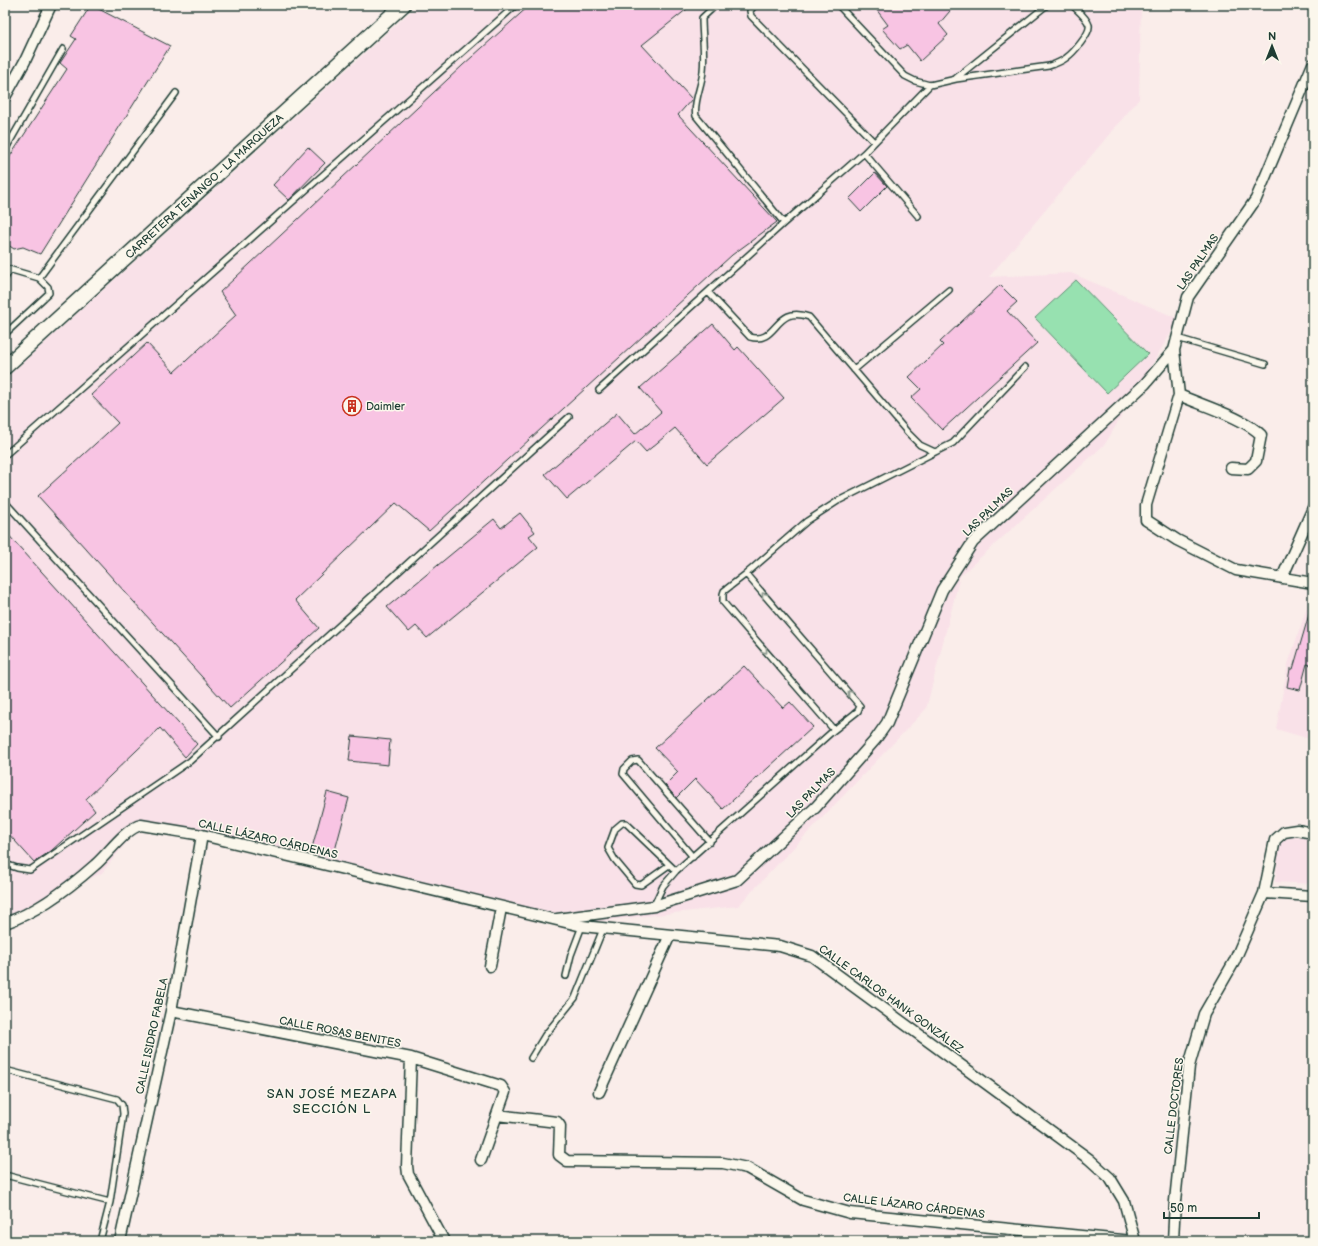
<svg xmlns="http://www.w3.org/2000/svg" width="1318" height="1246" viewBox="0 0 1318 1246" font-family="'Balsamiq Sans',sans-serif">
	<rect width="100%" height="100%" fill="#faedea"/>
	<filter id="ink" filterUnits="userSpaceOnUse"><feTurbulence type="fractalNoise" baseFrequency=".025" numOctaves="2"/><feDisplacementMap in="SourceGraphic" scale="8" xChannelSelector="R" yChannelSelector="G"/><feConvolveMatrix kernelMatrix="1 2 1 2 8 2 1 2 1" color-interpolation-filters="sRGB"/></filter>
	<g filter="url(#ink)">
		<path fill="#f9e1e8" d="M418,5H1141L1139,99L989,277L1071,273L1179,319L1105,444L960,576L926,709L738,906L582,923L145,819L102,873L5,917V379Z
			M1313,589V740L1276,729L1288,664Z
			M1281,836L1313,839V884L1275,882Z"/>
		<path fill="#97e1b0" stroke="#5b8f72" d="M1076,280L1148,354L1107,393L1035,318Z"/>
		<path fill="#f8c4e3" stroke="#1f3d34" d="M91,5L170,46L40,254L23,247L14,249L5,243V164L67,69L60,63L76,39L71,36Z
			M530,5H692L642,45L692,99L678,115L777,222L732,255L429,531L396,503L295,600L319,628L230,708L38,496L118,423L91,395L147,343L174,372L236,315L220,292L463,65Z
			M873,5H955L939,24L948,35L920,61L907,45L900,49L882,29L888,25Z
			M308,147L325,163L289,200L273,185Z
			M875,173L887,186L861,212L849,199Z
			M1000,285L1017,302L1007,311L1037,343L942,430L911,398L921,389L909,377L943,345L940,342Z
			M713,324L735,350L738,347L784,398L707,464L675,428L646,452L636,441L567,499L545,474L617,413L635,434L661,412L640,388Z
			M520,513L535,532L529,536L538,547L427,638L416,626L409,632L387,607L494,519L501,528Z
			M5,531L197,744L185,757L160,728L86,799L95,811L51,851L34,862L5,830Z
			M1310,611H1313V659L1311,665L1307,664L1300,690L1287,687L1290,669H1293Z
			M744,666L783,708L790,702L813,727L723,809L695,779L676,798L665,785L678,772L655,748Z
			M352,736L390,740L388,765L349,761Z
			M327,792L349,798L334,854L312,848Z"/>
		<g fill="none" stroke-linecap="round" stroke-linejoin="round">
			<g stroke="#1f3d34" stroke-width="8">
				<path id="lane" d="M716,5L702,18C702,35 705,53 703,71C702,85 693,103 696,116L784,223
					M755,5L750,11L751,16L874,142
					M838,5L905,76L915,81L930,85L956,79L1049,66C1055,64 1061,62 1066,58C1073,53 1091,33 1089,25C1087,18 1077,10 1072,5
					M956,78L1047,5
					M5,150L63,49
					M918,216L864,153L930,85
					M5,268L39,278L48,287L49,293L5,334
					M5,278L10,270
					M39,278L176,93
					M708,292L750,337C778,345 774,304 809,317L908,433L920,445L935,452
					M1177,338L1265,364
					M854,370L949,290
					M599,390L784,223L864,153
					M5,455L516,5
					M5,502L219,737
					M746,574L807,521L838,501L953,443L1025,367
					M693,857L623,774L624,769L632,761L638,760L710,842
					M5,864L17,868L30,870L190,761L569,417
					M669,865L641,885L635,884L615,860L608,848L615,829L622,823H626L676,871
					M654,905L663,886L676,871L834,730L858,711L860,706L746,574L724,591L723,594V602L834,730
					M566,976L571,955L582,926
					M531,1058L545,1035L575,998L603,929
					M5,1070L117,1099L122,1105L123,1114L110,1202L100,1241
					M5,1175L110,1202"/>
			</g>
			<g stroke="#1f3d34" stroke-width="13">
				<path id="street" d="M5,97L25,61L51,5
					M1174,350L1179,395L1146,505V520L1177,540L1236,570L1313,583
					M1179,395C1201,405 1245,418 1261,435L1256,461L1248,469L1231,468
					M1282,578L1313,508
					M1264,893L1313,896
					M557,919L654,906L737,880L816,807L875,740L887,723L942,590L973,542L1145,384L1174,350L1188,297L1256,199L1313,64
					M5,923C38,912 69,888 95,865C107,855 126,828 141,825L202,835L582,926L780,946L812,956L1089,1159L1110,1178L1124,1201L1135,1241
					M490,966L501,908
					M171,1011L411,1058L501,1086L505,1092L481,1160
					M411,1058L407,1166L408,1174L444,1241
					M599,1092L670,935
					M497,1115L557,1122L560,1126L559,1155L567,1161L723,1163L747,1168L803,1200L850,1213L1132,1241
					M120,1241L171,1011L202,835
					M1173,1241L1175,1201L1189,1066L1204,1014L1234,962L1264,893L1275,840L1284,832L1297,830L1313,833"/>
			</g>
			<g stroke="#1f3d34" stroke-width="17">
				<g id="secondary">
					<path id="s1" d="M5,367L403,5"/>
				</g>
			</g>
			<use href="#lane" stroke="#fbf7ec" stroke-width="5"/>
			<use href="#street" stroke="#fbf7ec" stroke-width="10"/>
			<use href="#secondary" stroke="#fbf7ec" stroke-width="14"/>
		</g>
		<defs><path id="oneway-chevron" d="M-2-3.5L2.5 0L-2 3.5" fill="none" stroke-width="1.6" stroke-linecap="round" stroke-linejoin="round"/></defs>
		<g stroke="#8d9a90">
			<use href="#oneway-chevron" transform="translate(764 595) rotate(-131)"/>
			<use href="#oneway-chevron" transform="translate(765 651) rotate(49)"/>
			<use href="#oneway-chevron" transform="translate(850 693) rotate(-131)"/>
		</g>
	</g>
	<defs>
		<g id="building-ring" transform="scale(1)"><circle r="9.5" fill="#fbf7ec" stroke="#c8321e" stroke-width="1.5"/><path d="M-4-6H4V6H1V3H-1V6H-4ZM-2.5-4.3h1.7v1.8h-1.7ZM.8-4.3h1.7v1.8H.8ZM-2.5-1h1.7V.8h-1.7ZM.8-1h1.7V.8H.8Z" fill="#c8321e"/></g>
	</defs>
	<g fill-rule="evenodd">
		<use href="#building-ring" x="352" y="406"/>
	</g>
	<g text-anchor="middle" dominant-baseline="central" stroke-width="3" stroke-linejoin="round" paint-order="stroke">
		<g font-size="11" fill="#1f3d34" stroke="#fbf7ec">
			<text stroke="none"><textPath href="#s1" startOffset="269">CARRETERA TENANGO - LA MARQUEZA</textPath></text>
			<text transform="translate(1198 262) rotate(-56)">LAS PALMAS</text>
			<text transform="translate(988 512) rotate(-44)">LAS PALMAS</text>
			<text transform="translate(811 793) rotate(-46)">LAS PALMAS</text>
			<text transform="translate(268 839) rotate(13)">CALLE LÁZARO CÁRDENAS</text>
			<text transform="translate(891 999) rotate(36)">CALLE CARLOS HANK GONZÁLEZ</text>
			<text transform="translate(340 1032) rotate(11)">CALLE ROSAS BENITES</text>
			<text transform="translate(152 1036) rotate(-78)">CALLE ISIDRO FABELA</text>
			<text transform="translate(1174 1106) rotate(-83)">CALLE DOCTORES</text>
			<text transform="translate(914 1206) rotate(7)">CALLE LÁZARO CÁRDENAS</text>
		</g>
		<g font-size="11" fill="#1f3d34" stroke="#fbf7ec" text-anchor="start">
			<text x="366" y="406">Daimler</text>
		</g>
		<g font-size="13" letter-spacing="1" fill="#1f3d34" stroke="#fbf7ec">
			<text x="332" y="1094">SAN JOSÉ MEZAPA<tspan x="332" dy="15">SECCIÓN L</tspan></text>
		</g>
	</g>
	<rect width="1318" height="1246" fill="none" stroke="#fbf7ec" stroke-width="20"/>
	<rect x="10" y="10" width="1298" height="1226" fill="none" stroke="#1f3d34" stroke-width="1.5" filter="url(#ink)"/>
	<g transform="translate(1272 46)" stroke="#fbf7ec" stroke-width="3" paint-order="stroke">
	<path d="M0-3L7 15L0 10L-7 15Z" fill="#1f3d34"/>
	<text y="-6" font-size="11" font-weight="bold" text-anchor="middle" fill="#1f3d34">N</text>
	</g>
	<path d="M1164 1212v6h95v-6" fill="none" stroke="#1f3d34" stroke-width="2"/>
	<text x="1170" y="1212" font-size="12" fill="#1f3d34" stroke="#fbf7ec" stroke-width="3" paint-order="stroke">50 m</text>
</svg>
